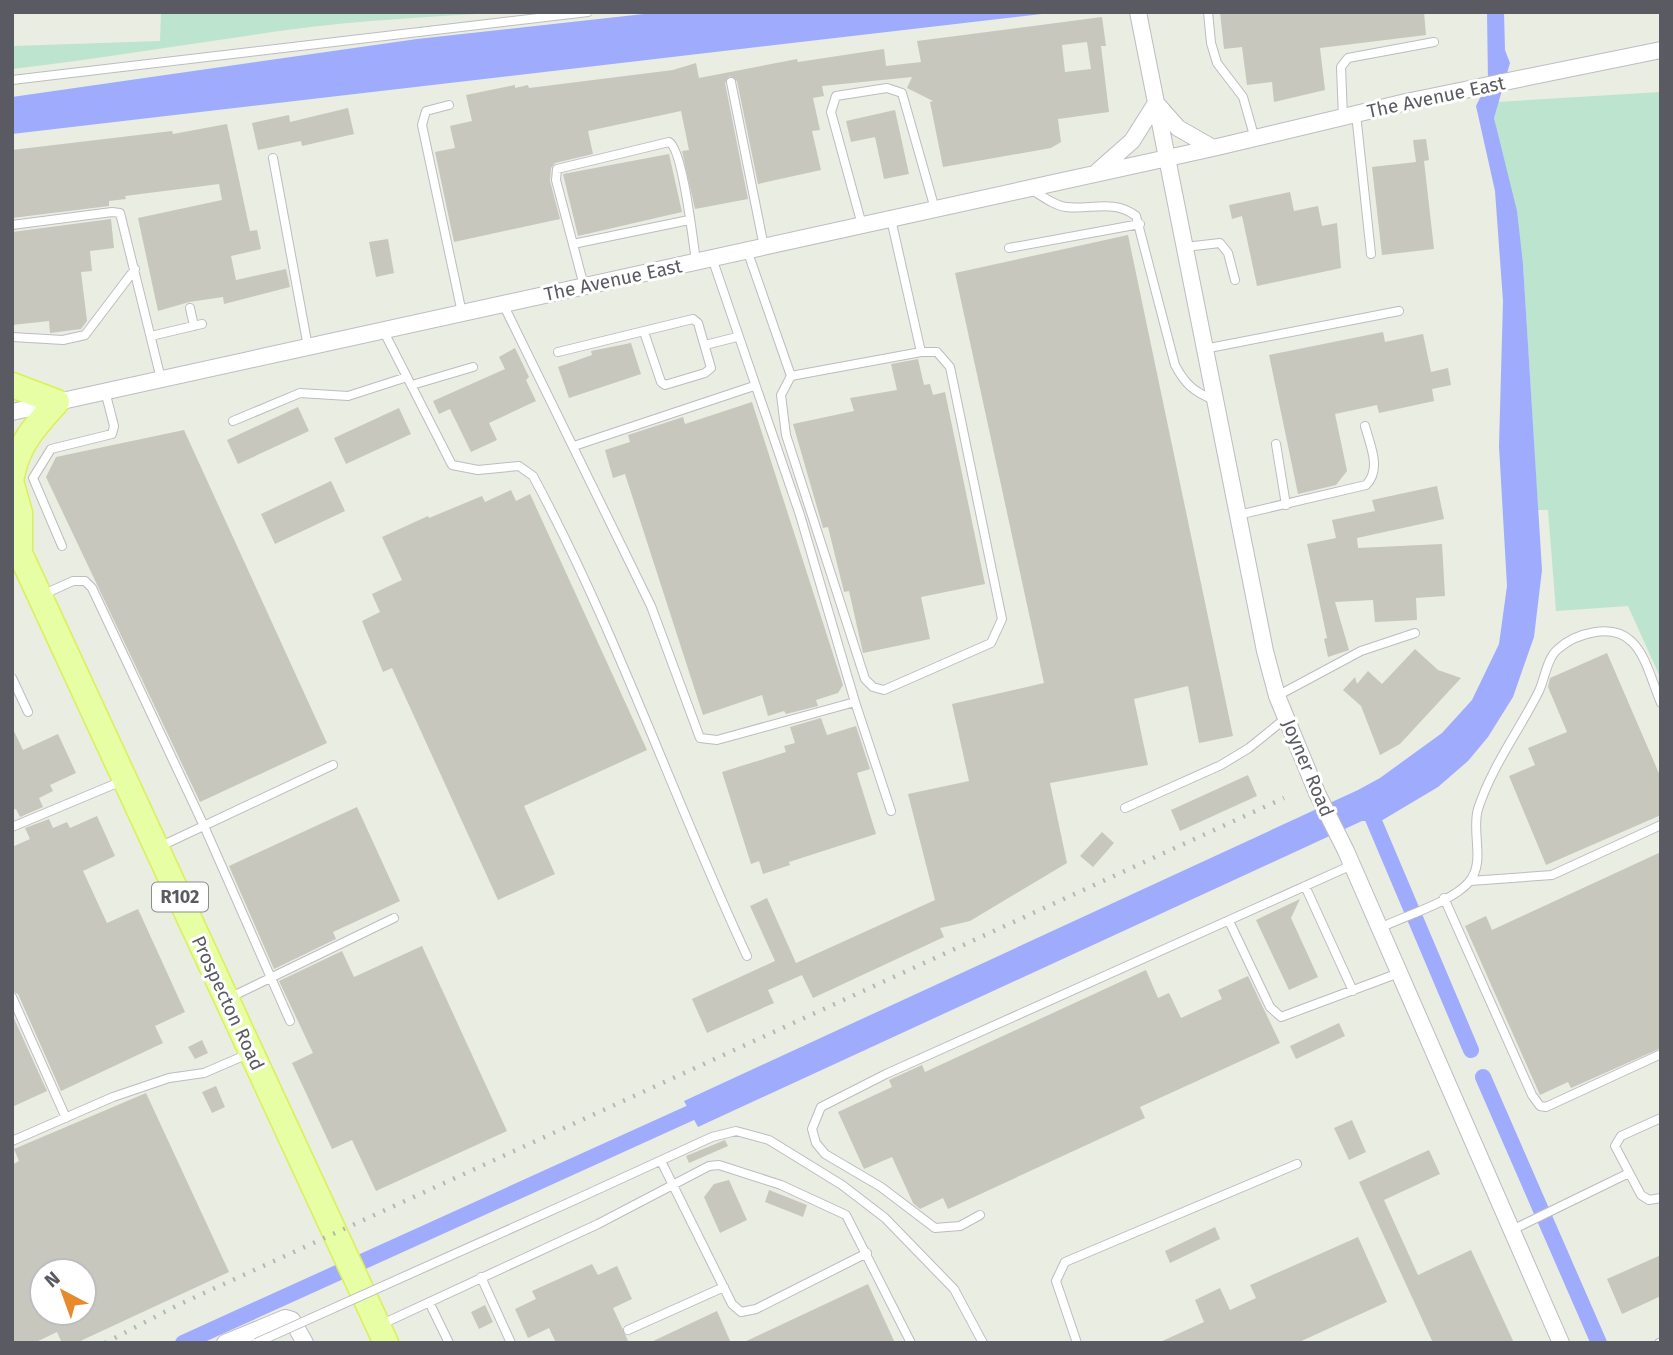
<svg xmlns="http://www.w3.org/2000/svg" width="1673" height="1355" viewBox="0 0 1673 1355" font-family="'Fira Sans',sans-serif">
	<rect width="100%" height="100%" fill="#eaede1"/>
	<path fill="#bde4ce" d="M161,12H516C440,16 363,20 287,30C195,43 104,58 12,69V37L14,46L160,41Z
		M1661,92V679L1628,606L1556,611L1548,510H1538L1523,264L1494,118L1497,102Z"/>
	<path fill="#9facfe" d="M662,12H1059L12,134V97L417,39Z
		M1487,12H1504L1505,50L1510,63L1494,118L1517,211L1523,264L1542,570L1534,637L1513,697L1488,737L1468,761L1438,787L1381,821H1362L698,1127L684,1101L1358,790L1380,778L1442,733L1472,700L1499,644L1507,586L1499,446L1503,301L1495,191L1476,106L1488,81Z"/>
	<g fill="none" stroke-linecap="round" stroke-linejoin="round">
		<path stroke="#9facfe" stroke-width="16" d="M1368,807L1471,1050
			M1483,1077L1599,1343
			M183,1343L710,1104"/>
	</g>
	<path fill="#c7c7bd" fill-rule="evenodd" d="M1220,12H1424L1426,35L1320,48L1325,90L1274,102L1272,82L1247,85L1242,47L1224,49Z
		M1102,17L1106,46H1101L1109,112L1058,119L1061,142L1051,148L943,167L930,102L933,101L907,88L912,77L822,86L824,96L813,98L820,130L812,131L821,170L758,184L737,81L730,76L725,83L748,199L695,209L682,151L689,150L681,111L588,131L593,154L555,163L551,168L550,181L560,219L454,242L435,152L455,148L450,126L472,121L466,95L515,85V88L528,85L529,88L673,70L696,63L699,78L797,59L798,62L884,49L886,66L921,62L917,41ZM1087,42L1091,69L1065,72L1062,45Z
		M348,108L354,134L302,146L301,141L258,150L252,123L289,115L290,122Z
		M895,110L909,174L884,179L875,137L851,142L846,121Z
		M227,124L250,231L257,230L261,249L231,256L236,280L286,269L290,287L224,304L223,297L189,302L158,311L138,218L222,200L219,184L125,196L126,199L109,201V206L12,218V150L172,131L173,134Z
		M1426,139L1429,160L1424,161L1434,249L1382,255L1372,167L1416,162L1413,140Z
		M669,154L682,212L578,236L563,174Z
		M1290,192L1294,211L1318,206L1322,226L1337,223L1341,268L1257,286L1242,216L1232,219L1229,205Z
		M111,219L114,248L90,251L92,271L81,272L87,321L81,329L50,333L49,321L12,325V232Z
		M1128,235L1233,736L1199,743L1188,686L1134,699L1148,765L1050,783L1067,863L970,921L940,928L944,937L813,998L802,975L768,990L774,1003L707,1033L692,999L775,961L750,906L767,898L796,963L935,900L908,794L969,781L952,704L1044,683L955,273Z
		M388,239L394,273L376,277L369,242Z
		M1383,332L1385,342L1423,334L1431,372L1448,368L1451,385L1432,389L1434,401L1379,413L1377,405L1335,414L1347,471L1336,485L1298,494L1269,355Z
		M631,343L641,374L569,398L558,367L592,355L591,351Z
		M515,348L529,377L526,380L536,401L489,423L497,440L471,452L450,409L439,414L433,401L505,369L499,357Z
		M918,359L924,385L930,384L933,395L945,392L985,584L921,597L930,639L863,653L849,591L844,592L828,527L823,528L793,424L854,411L850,398L897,390L891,364Z
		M752,402L843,685L838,693L816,700L818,706L786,714L784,711L768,716L762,695L703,715L625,474L613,478L605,450L630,442L628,435L683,417L685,424Z
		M298,407L309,431L238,464L227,440Z
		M399,408L411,434L346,464L334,438Z
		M184,430L327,743L200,802L46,477L56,457Z
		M331,481L345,511L275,544L261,514Z
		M1437,486L1444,519L1357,538L1358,548L1442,544L1445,596L1416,598L1417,620L1375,622L1373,600L1335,602L1349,650L1328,657L1324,639L1327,638L1307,544L1336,538L1332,520L1375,511L1372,500Z
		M511,490L516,501L530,494L647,750L524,806L555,874L498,900L392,668L383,672L362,621L380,612L372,594L402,580L382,537L428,516L429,518L482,496L485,502Z
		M1415,649L1438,670L1461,678L1400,744L1380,755L1361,706L1343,690L1355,677L1357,684L1368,671L1382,684Z
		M1607,653L1661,778V815L1546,865L1509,776L1535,765L1528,748L1567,732L1548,687L1550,678Z
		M821,718L827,735L856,726L870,769L857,773L876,834L789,862L790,865L763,874L759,861L751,864L722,772L786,752L784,746L795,743L790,727Z
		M12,727L23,750L58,734L76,773L50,785L53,791L39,798L43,807L20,817L16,809L12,810Z
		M1248,775L1257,796L1180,831L1171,810Z
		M357,807L400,901L333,932L336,939L274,969L229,866Z
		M97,816L115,856L83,871L107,923L138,909L185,1012L155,1026L163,1043L61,1091L18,994L12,991V847L30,839L25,828L49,819L53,828L67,822L70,828Z
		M1102,832L1114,843L1093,867L1080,856Z
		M1661,852V1048L1571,1088L1568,1082L1540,1095L1465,926L1486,916L1492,930Z
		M1300,899L1291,918L1318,977L1289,990L1256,920Z
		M422,946L507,1131L376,1191L352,1140L332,1149L292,1063L313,1053L279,981L342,951L354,977Z
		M1146,970L1158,998L1169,993L1181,1018L1222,999L1218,990L1248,976L1280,1043L1140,1107L1145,1118L948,1209L943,1198L920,1209L913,1203L892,1157L864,1169L838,1112L892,1087L889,1080L922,1065L925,1072Z
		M12,1014L47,1091L12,1107Z
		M1339,1023L1345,1036L1296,1059L1290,1046Z
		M202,1040L208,1053L195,1059L188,1047Z
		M216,1086L225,1107L212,1113L202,1092Z
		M146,1093L229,1272L76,1343H62L57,1332L34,1343H12V1165L19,1161L14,1149ZM42,1271H84V1313H42Z
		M1352,1120L1366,1152L1349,1160L1334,1128Z
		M725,1140L728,1146L689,1163L686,1156Z
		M1429,1150L1440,1174L1384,1200L1418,1275L1471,1250L1514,1343H1433L1359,1182Z
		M729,1180L747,1220L720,1233L704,1197L714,1184Z
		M769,1190L807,1205L803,1217L765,1202Z
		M1215,1227L1220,1239L1170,1263L1165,1251Z
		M1358,1237L1387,1302L1297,1343H1158L1204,1322L1195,1300L1220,1288L1230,1310L1256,1298L1250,1285Z
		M1661,1255V1296L1622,1314L1607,1279Z
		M592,1264L598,1275L617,1266L632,1299L613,1308L629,1343H556L549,1328L528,1338L515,1309L536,1299L532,1291Z
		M868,1284L895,1343H742Z
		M485,1305L493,1322L479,1329L471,1312Z
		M717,1311L731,1343H649Z"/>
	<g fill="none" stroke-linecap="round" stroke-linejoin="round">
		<g stroke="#bcbcc3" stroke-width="10">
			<path id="lane" d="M1208,12L1211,43L1217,63L1243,97L1255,139
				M12,80L588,12
				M731,82L764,247
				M449,105L426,111L422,125L462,313
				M1356,114L1371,254
				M1343,118L1341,67L1348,58L1434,42
				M273,158L308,347
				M1032,190C1042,196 1055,206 1066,207C1090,210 1114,199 1136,216L1175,365C1185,384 1194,392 1214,400
				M891,219L921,352
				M12,225L112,212L120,213L161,379
				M862,225L831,112L836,96L887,88L902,93L935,209
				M573,244L689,220
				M1185,247L1220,243L1228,253L1235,280
				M1009,248L1140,224
				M747,250L791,376
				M712,258L800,515L855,702L891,811
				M584,286L556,180L557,169L669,142C683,149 693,242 696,261
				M503,304L651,606L700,738L717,740L855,702
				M190,308L194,326
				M383,330L452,465L478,470L519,466L533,476C616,630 673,798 747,956
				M151,336L202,324
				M12,337L63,340L85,335L135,269
				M705,345L737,337
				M1204,349L1399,311
				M558,352L693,319L698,323L711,368L705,373L665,385L661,382L644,332
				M921,352H937L950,367L1002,619L991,643L884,690L873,687L865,679L786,435L781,395L791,376Z
				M412,385L473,367
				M233,421L300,393L348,396L407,377
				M1276,444L1286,505
				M574,446L754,386
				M1238,515L1366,485C1382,469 1370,445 1365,426
				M62,546L33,478L51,449L112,434L114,426L105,391
				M42,595L73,581H85L92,588L204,826L290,1021
				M12,678L28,712
				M1277,696L1361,651L1415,633
				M1125,808L1221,765L1249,748L1286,718
				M12,827L122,781
				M159,847L333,765
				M1470,881L1552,875L1661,825
				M1305,886L1353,991
				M1444,898L1532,1095L1540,1106L1546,1107L1661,1054
				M1229,921L1270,1007L1281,1017L1399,973
				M1380,928C1404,916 1452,902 1469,882C1486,862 1471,832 1478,809C1492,766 1519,731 1539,691C1545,678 1547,658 1558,649C1576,633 1612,623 1631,641C1646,654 1653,685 1661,703
				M12,997L66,1118
				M229,998L394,918
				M1661,1118L1621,1136L1615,1146L1641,1195L1649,1200L1661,1198
				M12,1141L113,1097L169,1078L204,1073L248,1054
				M661,1161L732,1304L741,1312L756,1309L867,1253
				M568,1203L712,1137L736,1131L769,1140L842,1185L885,1218L954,1289L983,1343
				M980,1215L960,1226L935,1228L881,1187L825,1154L816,1143L812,1129L821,1107L886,1074L1352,865
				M1512,1230L1629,1173
				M481,1277L511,1343
				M429,1302L449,1343
				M380,1325L598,1224L709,1166L719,1165L781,1185L846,1215L911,1343
				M628,1330L724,1287
				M1077,1343L1056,1281L1065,1262L1297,1164
				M1659,1343L1661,1342"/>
		</g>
		<g stroke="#bcbcc3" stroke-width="18">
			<path id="street" d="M1138,12L1265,651L1277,696L1317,793L1346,851L1561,1343
				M1098,171L1132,141L1156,103L1178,128L1213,148
				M12,412L1213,148L1406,102L1661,50
				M225,1343L285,1318L292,1320L305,1343"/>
		</g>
		<g stroke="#daf057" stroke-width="27">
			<path id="primary" d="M12,385L57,402C36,425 18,444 12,476
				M12,484L20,513V547
				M12,536L386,1343"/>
		</g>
		<use href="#lane" stroke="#fff" stroke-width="8"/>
		<use href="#street" stroke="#fff" stroke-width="16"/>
		<use href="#primary" stroke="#e7fea4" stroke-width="24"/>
		<path stroke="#b6b6b7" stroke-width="4.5" stroke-dasharray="2 9" stroke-linecap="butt" d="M105,1343L178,1305L1284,798"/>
		<g stroke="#bcbcc3" stroke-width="10" stroke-linecap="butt">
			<path id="lane-bridge" d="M256,1343L568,1203"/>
		</g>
		<use href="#lane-bridge" stroke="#fff" stroke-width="8"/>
	</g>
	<g text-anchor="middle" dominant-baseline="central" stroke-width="6" stroke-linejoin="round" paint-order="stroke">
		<rect fill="#fff" stroke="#8c8c91" stroke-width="2" x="152" y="882.5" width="56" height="29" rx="5"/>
		<g font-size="18" font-weight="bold" fill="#5a5a62">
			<text x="180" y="897">R102</text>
		</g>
		<g font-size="19" fill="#5a5a62" stroke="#fff">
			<text transform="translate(1436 97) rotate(-12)">The Avenue East</text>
			<text transform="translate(613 280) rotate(-12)">The Avenue East</text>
			<text transform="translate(1308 768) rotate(67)">Joyner Road</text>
			<text transform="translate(228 1003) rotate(65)">Prospecton Road</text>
		</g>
	</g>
	<rect width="1673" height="1355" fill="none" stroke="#5a5a62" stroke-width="28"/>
	<g transform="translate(63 1292) rotate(319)"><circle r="33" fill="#ffffff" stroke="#bdbdc0" stroke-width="2"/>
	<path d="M0-5L12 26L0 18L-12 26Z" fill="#e88a2c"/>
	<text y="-10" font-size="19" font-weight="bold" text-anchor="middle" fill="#5a5a62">N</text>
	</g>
</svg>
